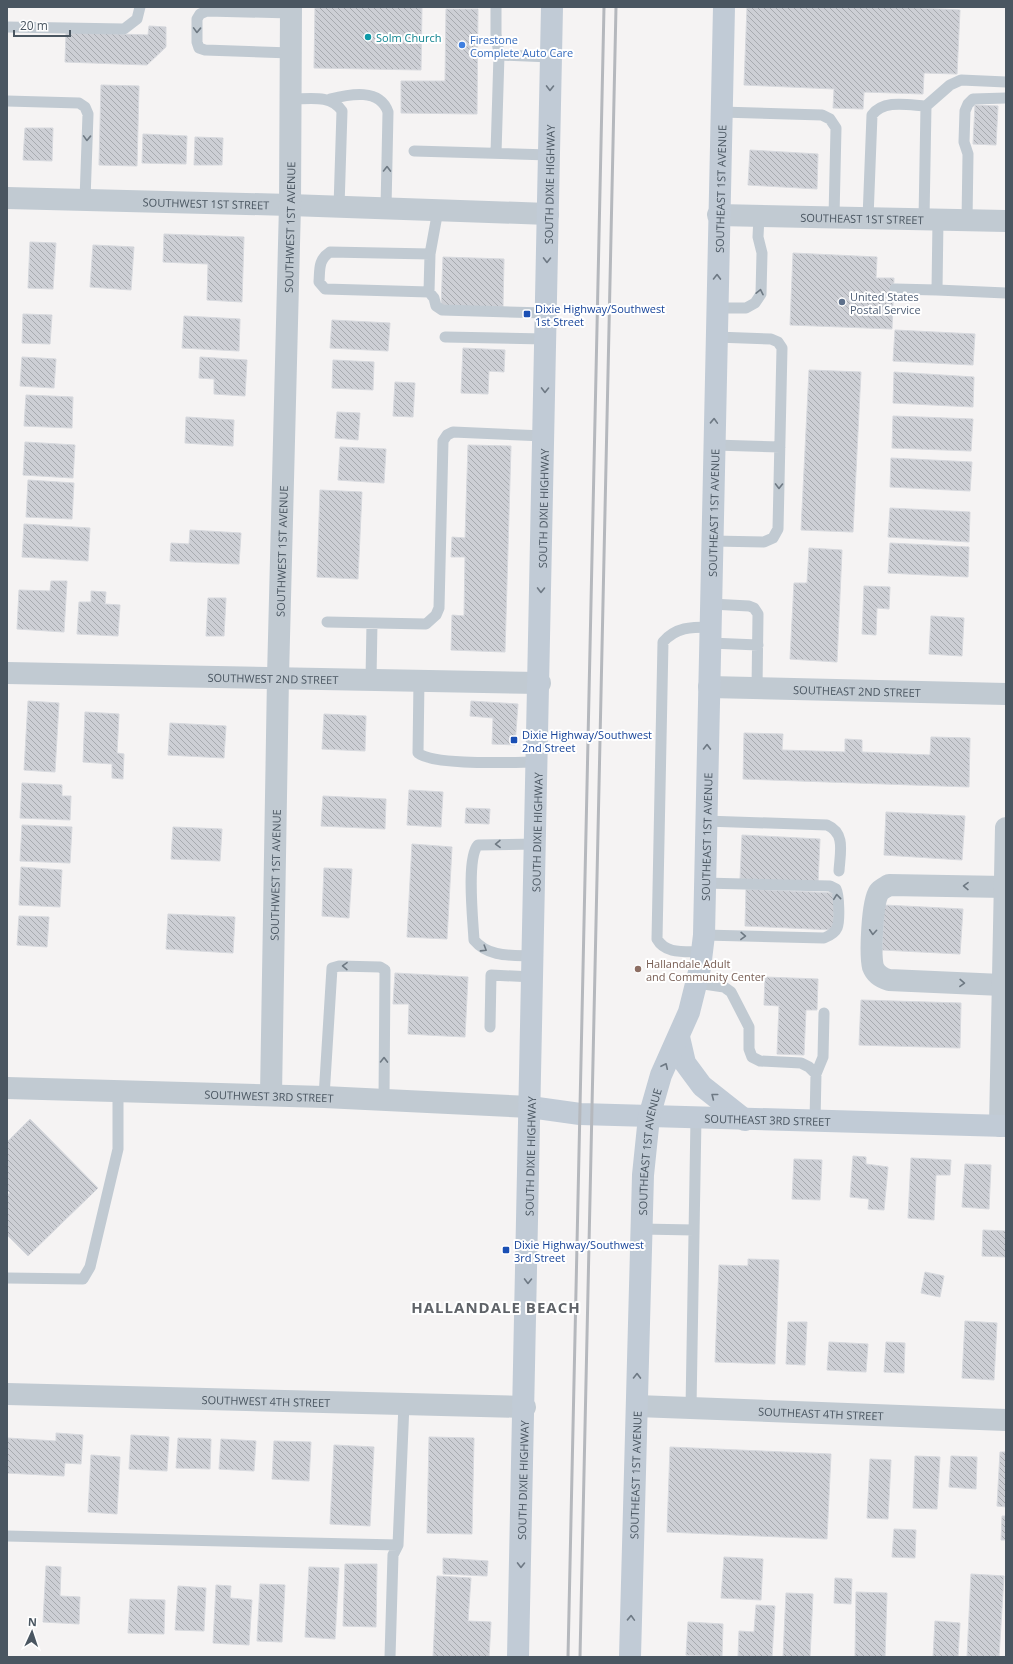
<svg xmlns="http://www.w3.org/2000/svg" width="1013" height="1664" viewBox="0 0 1013 1664" font-family="'Open Sans',sans-serif">
	<defs>
		<pattern id="building-back-hatch" width="6" height="6" patternUnits="userSpaceOnUse"><rect width="6" height="6" fill="#cdcfd5"/><path d="M-1 5l2 2M0 0l6 6M5-1l2 2" fill="none" stroke="#a8abb0"/></pattern>
	</defs>
	<rect width="100%" height="100%" fill="#f5f3f3"/>
	<path fill="url(#building-back-hatch)" stroke="#d7d9de" d="M315,7H422L421,70L314,68Z
		M747,7H901L960,10L957,74L924,73L923,94L864,92L863,109L833,108L834,89L744,85Z
		M446,9H478L477,114L401,113V81H445Z
		M149,26L166,27V47L147,65L65,62L66,32L148,35Z
		M101,85L139,86L137,166L99,165Z
		M975,105L998,106L996,145L973,144Z
		M25,128H53L52,161L23,160Z
		M143,134L187,136L186,164L142,163Z
		M195,137L223,138L222,165H194Z
		M750,150L818,154L817,189L748,185Z
		M164,234L244,237L242,302L207,300L208,264L163,262Z
		M30,242L56,243L53,289L28,288Z
		M93,245L134,247L131,290L90,287Z
		M793,253L877,257L876,278H894L892,329L790,325Z
		M443,257L504,259L503,307L441,306Z
		M23,314L52,315L50,344L22,343Z
		M184,316L240,319L239,351L182,348Z
		M332,320L390,323L388,351L330,348Z
		M895,330L975,334L973,365L893,361Z
		M463,348L505,350L504,372L489,371L488,394L461,393Z
		M22,357L56,359L54,388L20,386Z
		M200,357L247,360L245,396L214,394V379L199,378Z
		M333,360L374,362L373,390L332,388Z
		M809,370L861,372L853,532L801,530Z
		M894,372L974,377L973,407L893,403Z
		M395,382L415,383L413,417L393,416Z
		M26,395L73,397L72,428L24,426Z
		M337,412L360,413L358,440L335,438Z
		M893,416L973,419L971,451L892,448Z
		M186,417L234,420L233,446L185,443Z
		M25,442L75,445L73,478L23,475Z
		M468,445L511,446L505,652L451,650L452,615L464,616L465,557H451L452,537L465,538Z
		M340,447L386,449L384,483L338,480Z
		M891,458L972,462L970,491L890,487Z
		M28,480L74,483L72,519L26,517Z
		M320,490L362,492L358,579L317,577Z
		M890,508L970,512L969,542L888,537Z
		M24,524L90,528L88,561L22,557Z
		M190,530L241,533L239,564L170,561L171,543L189,544Z
		M890,543L969,547L968,577L888,573Z
		M809,548L842,550L837,662L790,659L794,583H807Z
		M51,581H67L64,632L17,629L19,590L50,591Z
		M864,586L890,587L889,609L877,608L876,635L862,634Z
		M91,591L106,592L105,604L120,605L118,636L77,634L79,602H91Z
		M208,598H226L224,636H206Z
		M931,616L964,618L962,656L929,654Z
		M28,701L59,703L55,772L24,770Z
		M471,701L518,704L515,745L492,744L493,718L470,716Z
		M85,712L119,714L117,753L124,754L123,779L112,778V764L83,762Z
		M324,714L366,716L365,751L322,749Z
		M170,723L226,726L224,758L168,755Z
		M744,733L783,734L782,750L845,752V739L862,740V752L930,755L931,737L970,738L969,787L743,779Z
		M22,783L62,785V796H71L70,820L20,818Z
		M409,790L443,792L441,827L407,825Z
		M323,796L386,799L385,829L321,826Z
		M466,808L490,809L489,824L465,823Z
		M886,812L965,816L962,860L884,855Z
		M22,825L72,827L70,863L20,861Z
		M173,827L222,829L220,861L171,859Z
		M742,835L820,839L818,883L740,879Z
		M412,844L452,847L447,939L407,937Z
		M21,867L62,870L60,907L19,905Z
		M324,868L352,869L349,918L322,916Z
		M746,889L835,893L833,930L745,926Z
		M884,905L963,909L960,954L882,950Z
		M168,914L235,917L233,953L166,949Z
		M19,916L49,917L47,947L17,945Z
		M395,973L468,977L465,1037L408,1034L409,1004H393Z
		M765,977L818,979L817,1010H806L804,1055L777,1054L779,1006L764,1005Z
		M861,1000L961,1003L960,1048L859,1045Z
		M30,1119L98,1188L28,1256L7,1235V1195L10,1193L7,1190V1142Z
		M853,1156L866,1157V1164L888,1167L884,1210L868,1209L869,1199L850,1197Z
		M911,1158L951,1160L950,1175H936L934,1220L908,1218Z
		M794,1159L822,1160L820,1200L792,1199Z
		M965,1164L991,1165L989,1209L962,1207Z
		M983,1230L1006,1231V1257L982,1256Z
		M748,1259L779,1260L775,1364L715,1362L719,1265L748,1266Z
		M925,1272L944,1276L940,1297L921,1293Z
		M965,1321L997,1323L994,1380L962,1378Z
		M788,1322H807L805,1365L786,1364Z
		M829,1342L868,1344L866,1372L827,1370Z
		M886,1342L905,1343L904,1373L884,1372Z
		M56,1433L83,1435L81,1464L65,1463L64,1476L7,1473V1438L56,1441Z
		M131,1435L169,1437L167,1471L129,1469Z
		M429,1437L474,1438L472,1534L427,1533Z
		M178,1438L211,1439L210,1469L176,1468Z
		M221,1439L256,1441L254,1471L219,1469Z
		M274,1441L311,1442L309,1481L272,1479Z
		M334,1445L374,1447L370,1526L330,1524Z
		M670,1447L831,1454L827,1539L667,1532Z
		M1000,1452H1006V1507L997,1506Z
		M91,1455L120,1457L117,1514L88,1512Z
		M915,1456L940,1457L937,1509L913,1508Z
		M951,1456L977,1457L976,1489L949,1487Z
		M870,1459L891,1460L888,1519L867,1518Z
		M1002,1516H1006V1540H1001Z
		M894,1529L916,1530L915,1558L892,1557Z
		M724,1557L763,1559L761,1600L721,1598Z
		M443,1558L488,1561L487,1576L443,1574Z
		M345,1564H377L376,1627L343,1626Z
		M46,1566L61,1567L60,1596L80,1597L79,1624L43,1622Z
		M309,1567L339,1568L335,1639L305,1637Z
		M971,1574L1004,1576L999,1657H967Z
		M437,1576L471,1578L468,1621L491,1622L489,1657H433Z
		M835,1578L852,1579L851,1604L834,1603Z
		M260,1584L285,1585L282,1642L257,1641Z
		M216,1585L231,1586L230,1598L252,1600L249,1645L213,1643Z
		M178,1586L206,1588L204,1631L175,1630Z
		M856,1592L887,1593L885,1657H855Z
		M786,1593L813,1594L810,1657H783Z
		M130,1599L165,1600L164,1634L128,1633Z
		M756,1605L775,1606L772,1657H738L739,1631L754,1632Z
		M935,1621L960,1623L958,1657H933Z
		M688,1622L723,1624L722,1657L686,1655Z"/>
	<g fill="none" stroke-linecap="round" stroke-linejoin="round">
		<path stroke="#c1cad2" stroke-width="11" d="M7,27L124,29L137,19L140,7
			M291,53L205,50L199,48L197,42V19L200,14L207,11L291,13
			M499,55L551,57
			M291,99C309,99 331,94 342,111L339,207
			M330,99C350,94 380,88 388,112L386,208
			M7,101L79,103L85,107L88,114L85,200
			M926,106L950,85L961,80L1006,82
			M721,112L822,115L830,119L836,128L834,217
			M414,151L549,155
			M496,153L499,55L496,34V7
			M868,218L872,115C884,99 908,105 926,106L924,219
			M938,220L937,290L1006,293
			M967,221L968,154L964,142L965,111L968,104L973,99L1006,98
			M430,254L429,292L325,289L319,282C320,269 318,260 330,252L430,254L438,210
			M895,289L937,290
			M429,292L434,298L436,306L442,310L546,313
			M717,308H746L755,303L761,294L762,253L758,237L759,216
			M445,337L546,339
			M714,445L780,447
			M713,541L764,542L773,538L778,529L782,348L778,342L771,339L716,337
			M711,604L749,606L754,608L758,614L757,688
			M327,622L426,624L436,615L439,608L443,441L447,435L453,432L544,436
			M710,643L758,645
			M371,679L372,623
			M419,680L418,753C435,766 514,762 539,762
			M705,821L827,825C846,833 840,853 839,871
			M704,935L824,938C829,936 835,933 837,928C840,921 839,895 836,889L830,886L704,883
			M702,952C686,951 666,955 657,939L663,642C676,627 691,627 710,627
			M534,956C512,955 489,958 474,940C473,920 466,858 478,845L537,844
			M697,983L724,987L731,992L749,1027V1049L752,1057L760,1061L801,1063L809,1067L816,1074L815,1121
			M490,1027L491,975L533,977
			M816,1074L823,1057L824,1013
			M324,1097L332,968L339,966L380,967L385,970L384,1099
			M641,1229L694,1230
			M7,1278L83,1279L90,1267L118,1149V1091
			M691,1408L696,1118
			M7,1536L398,1545
			M390,1657L393,1555L398,1545L404,1404"/>
		<g stroke="#c1cad2" stroke-width="22">
			<path id="s1" d="M7,198L290,205L548,214"/>
			<path id="s2" d="M718,215L1006,221"/>
			<path id="s3" d="M7,673L540,683"/>
			<path id="s4" d="M709,687L1006,694"/>
			<path d="M1002,985L889,980C882,978 876,975 873,967C870,955 872,902 879,892C881,889 886,887 889,885L1005,887"/>
			<path id="s5" d="M7,1088L324,1097L530,1107"/>
			<path id="s6" d="M271,1095L278,677L290,205L291,7"/>
			<path d="M1000,1126L1006,828"/>
			<path id="s7" d="M7,1394L525,1407"/>
			<path id="s8" d="M637,1406L1006,1420"/>
		</g>
		<g stroke="#c1cbd6" stroke-width="22">
			<path d="M679,1037L685,1063L702,1086L745,1120"/>
			<path id="s9" d="M530,1107L580,1114L1006,1126"/>
			<path id="s10" d="M518,1657C532,1107 542,557 552,7"/>
			<path id="s11" d="M630,1657L643,1175L649,1117L661,1075L689,1012L700,968L704,935L724,7"/>
		</g>
		<path stroke="#b5b8bd" stroke-width="3" d="M568,1657L604,7
			M580,1657L616,7"/>
	</g>
	<defs><path id="oneway-chevron" d="M-2-3.5L2.5 0L-2 3.5" fill="none" stroke-width="1.6" stroke-linecap="round" stroke-linejoin="round"/></defs>
	<g stroke="#6e7983">
		<use href="#oneway-chevron" transform="translate(197 30) rotate(92)"/>
		<use href="#oneway-chevron" transform="translate(87 138) rotate(92)"/>
		<use href="#oneway-chevron" transform="translate(387 169) rotate(-89)"/>
		<use href="#oneway-chevron" transform="translate(760 292) rotate(-78)"/>
		<use href="#oneway-chevron" transform="translate(779 486) rotate(91)"/>
		<use href="#oneway-chevron" transform="translate(498 844) rotate(179)"/>
		<use href="#oneway-chevron" transform="translate(966 886) rotate(-179)"/>
		<use href="#oneway-chevron" transform="translate(837 897) rotate(-96)"/>
		<use href="#oneway-chevron" transform="translate(873 932) rotate(94)"/>
		<use href="#oneway-chevron" transform="translate(743 936) rotate(2)"/>
		<use href="#oneway-chevron" transform="translate(484 949) rotate(32)"/>
		<use href="#oneway-chevron" transform="translate(345 966) rotate(-179)"/>
		<use href="#oneway-chevron" transform="translate(962 983) rotate(2)"/>
		<use href="#oneway-chevron" transform="translate(384 1060) rotate(-89)"/>
	</g>
	<g stroke="#6e7984">
		<use href="#oneway-chevron" transform="translate(550 88) rotate(91)"/>
		<use href="#oneway-chevron" transform="translate(547 260) rotate(91)"/>
		<use href="#oneway-chevron" transform="translate(717 277) rotate(-89)"/>
		<use href="#oneway-chevron" transform="translate(545 390) rotate(91)"/>
		<use href="#oneway-chevron" transform="translate(714 421) rotate(-88)"/>
		<use href="#oneway-chevron" transform="translate(541 590) rotate(91)"/>
		<use href="#oneway-chevron" transform="translate(707 747) rotate(-89)"/>
		<use href="#oneway-chevron" transform="translate(665 1066) rotate(-65)"/>
		<use href="#oneway-chevron" transform="translate(714 1096) rotate(-142)"/>
		<use href="#oneway-chevron" transform="translate(528 1281) rotate(91)"/>
		<use href="#oneway-chevron" transform="translate(637 1376) rotate(-89)"/>
		<use href="#oneway-chevron" transform="translate(521 1565) rotate(91)"/>
		<use href="#oneway-chevron" transform="translate(631 1618) rotate(-88)"/>
	</g>
	<circle fill="#0f9aa8" stroke="#fff" stroke-width="1.5" cx="368" cy="37" r="4"/>
	<circle fill="#3f7fe0" stroke="#fff" stroke-width="1.5" cx="462" cy="45" r="4"/>
	<circle fill="#5c6f8a" stroke="#fff" stroke-width="1.5" cx="842" cy="302" r="4"/>
	<g fill="#1a4fb4" stroke="#fff" stroke-width="1.5">
		<rect x="523" y="310" width="8" height="8" rx="2"/>
		<rect x="510" y="736" width="8" height="8" rx="2"/>
		<rect x="502" y="1246" width="8" height="8" rx="2"/>
	</g>
	<circle fill="#8d6e63" stroke="#fff" stroke-width="1.5" cx="638" cy="969" r="4"/>
	<g text-anchor="middle" dominant-baseline="central" stroke-width="4" stroke-linejoin="round" paint-order="stroke">
		<g font-size="11" fill="#0d838f" stroke="#fff" text-anchor="start">
			<text x="376" y="37">Solm Church</text>
		</g>
		<g font-size="11" fill="#366cbe" stroke="#fff" text-anchor="start">
			<text x="470" y="39">Firestone<tspan x="470" dy="13">Complete Auto Care</tspan></text>
		</g>
		<g font-size="11" fill="#4a5661" stroke="#fff">
			<text stroke="none"><textPath href="#s10" startOffset="1473">SOUTH DIXIE HIGHWAY</textPath></text>
			<text stroke="none"><textPath href="#s11" startOffset="1478">SOUTHEAST 1ST AVENUE</textPath></text>
			<text stroke="none"><textPath href="#s1" startOffset="199">SOUTHWEST 1ST STREET</textPath></text>
			<text stroke="none"><textPath href="#s2" startOffset="144">SOUTHEAST 1ST STREET</textPath></text>
			<text stroke="none"><textPath href="#s6" startOffset="868">SOUTHWEST 1ST AVENUE</textPath></text>
			<text stroke="none"><textPath href="#s10" startOffset="1149">SOUTH DIXIE HIGHWAY</textPath></text>
			<text stroke="none"><textPath href="#s11" startOffset="1154">SOUTHEAST 1ST AVENUE</textPath></text>
			<text stroke="none"><textPath href="#s6" startOffset="544">SOUTHWEST 1ST AVENUE</textPath></text>
			<text stroke="none"><textPath href="#s3" startOffset="266">SOUTHWEST 2ND STREET</textPath></text>
			<text stroke="none"><textPath href="#s4" startOffset="148">SOUTHEAST 2ND STREET</textPath></text>
			<text stroke="none"><textPath href="#s10" startOffset="825">SOUTH DIXIE HIGHWAY</textPath></text>
			<text stroke="none"><textPath href="#s11" startOffset="830">SOUTHEAST 1ST AVENUE</textPath></text>
			<text stroke="none"><textPath href="#s6" startOffset="220">SOUTHWEST 1ST AVENUE</textPath></text>
			<text stroke="none"><textPath href="#s5" startOffset="262">SOUTHWEST 3RD STREET</textPath></text>
			<text stroke="none"><textPath href="#s9" startOffset="238">SOUTHEAST 3RD STREET</textPath></text>
			<text stroke="none"><textPath href="#s11" startOffset="506">SOUTHEAST 1ST AVENUE</textPath></text>
			<text stroke="none"><textPath href="#s10" startOffset="501">SOUTH DIXIE HIGHWAY</textPath></text>
			<text stroke="none"><textPath href="#s7" startOffset="259">SOUTHWEST 4TH STREET</textPath></text>
			<text stroke="none"><textPath href="#s8" startOffset="184">SOUTHEAST 4TH STREET</textPath></text>
			<text stroke="none"><textPath href="#s11" startOffset="182">SOUTHEAST 1ST AVENUE</textPath></text>
			<text stroke="none"><textPath href="#s10" startOffset="177">SOUTH DIXIE HIGHWAY</textPath></text>
		</g>
		<g font-size="11" fill="#4e5e75" stroke="#fff" text-anchor="start">
			<text x="850" y="296">United States<tspan x="850" dy="13">Postal Service</tspan></text>
		</g>
		<g font-size="11" fill="#164399" stroke="#fff" text-anchor="start">
			<text x="535" y="308">Dixie Highway/Southwest<tspan x="535" dy="13">1st Street</tspan></text>
			<text x="522" y="734">Dixie Highway/Southwest<tspan x="522" dy="13">2nd Street</tspan></text>
			<text x="514" y="1244">Dixie Highway/Southwest<tspan x="514" dy="13">3rd Street</tspan></text>
		</g>
		<g font-size="11" fill="#785e54" stroke="#fff" text-anchor="start">
			<text x="646" y="963">Hallandale Adult<tspan x="646" dy="13">and Community Center</tspan></text>
		</g>
		<g font-size="15" font-weight="bold" letter-spacing="1" fill="#5f6368" stroke="#fff">
			<text x="496" y="1307">HALLANDALE BEACH</text>
		</g>
	</g>
	<rect width="1013" height="1664" fill="none" stroke="#4a5661" stroke-width="16"/>
	<g transform="translate(32 1632) rotate(3)" stroke="#ffffff" stroke-width="3" paint-order="stroke">
	<path d="M0-3L7 15L0 10L-7 15Z" fill="#4a5661"/>
	<text y="-6" font-size="11" font-weight="bold" text-anchor="middle" fill="#4a5661">N</text>
	</g>
	<path d="M14 30v6h56v-6" fill="none" stroke="#4a5661" stroke-width="2"/>
	<text x="20" y="30" font-size="12" fill="#4a5661" stroke="#ffffff" stroke-width="3" paint-order="stroke">20 m</text>
</svg>
